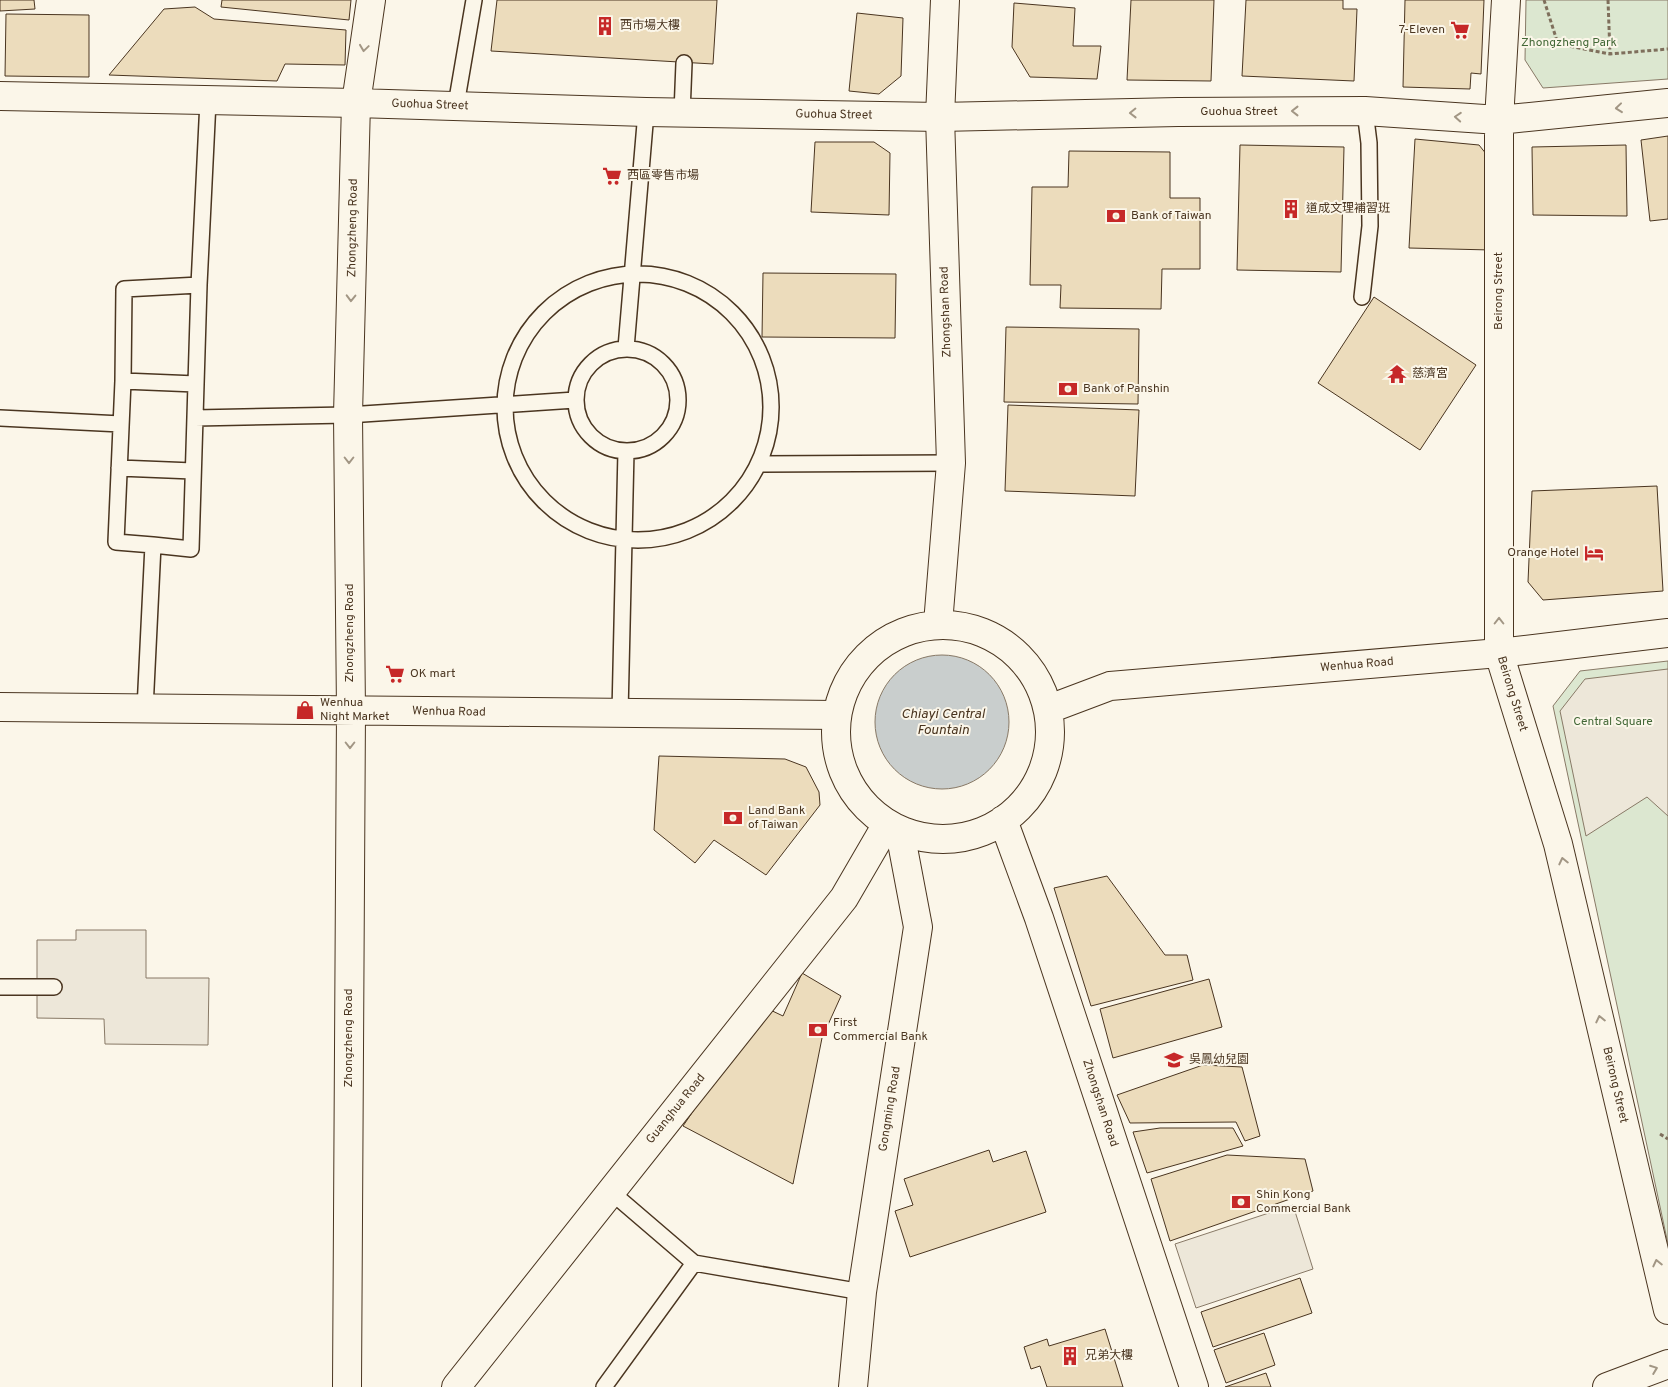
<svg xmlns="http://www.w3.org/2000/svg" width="1668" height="1387" viewBox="0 0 1668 1387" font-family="Overpass,'Noto Sans TC',sans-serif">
	<rect width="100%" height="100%" fill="#fbf6e9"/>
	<path fill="#dce7d0" stroke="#887966" d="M1526,0H1668V79L1543,88L1525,60Z
		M1668,661V1244L1553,706L1580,671Z"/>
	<path fill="#ede7d9" stroke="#887966" d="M1668,669V816L1647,797L1586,836L1560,711L1585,679Z
		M76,930H146V978H209L208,1045L105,1044L104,1019L37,1018V940H76Z
		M1293,1205L1313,1269L1196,1308L1175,1244Z"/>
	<path fill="#c9cecd" stroke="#887966" d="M875 722a67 67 0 1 1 134 0a67 67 0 1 1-134 0Z"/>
	<path fill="#ecdcbc" stroke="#4a3520" d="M0,0H34L35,9L0,11Z
		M222,0H351L349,20L221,7Z
		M497,0H717L713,64L491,51Z
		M1131,0H1214L1211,81L1127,80Z
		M1246,0H1343V9H1357L1354,81L1242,76Z
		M1405,0H1484L1481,74L1471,73L1470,89L1403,87Z
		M1014,3L1075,8L1073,46H1101L1097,79L1030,77L1012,47Z
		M195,7L214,19L346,30L345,65L285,64L277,81L109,75L164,9Z
		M857,13L903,18L901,76L879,94L849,91Z
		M6,14L89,15V77L5,76Z
		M1668,136V219L1650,221L1641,140Z
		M1415,139L1479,145L1495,165L1491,250L1409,248Z
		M815,142H874L890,153L889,215L811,212Z
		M1240,145L1344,147L1341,272L1237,270Z
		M1626,145L1627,216L1533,215L1532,147Z
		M1069,151L1170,152V198H1200V269H1162L1161,309L1060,308L1061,285H1030L1032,187H1068Z
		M763,273L896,274L895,338L762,337Z
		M1374,297L1476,365L1420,450L1318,383Z
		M1006,327L1139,329L1138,404L1004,402Z
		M1008,405L1139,410L1135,496L1005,491Z
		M1657,486L1663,591L1543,600L1528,582L1532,491Z
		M659,756L785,759L806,767L819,792L820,805L766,875L714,840L695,863L654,830Z
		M1107,876L1165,955H1187L1193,980L1091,1006L1054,888Z
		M802,973L841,996L822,1038L793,1184L683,1126L764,1007L783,1016Z
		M1209,979L1222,1027L1113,1058L1100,1009Z
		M1203,1065L1242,1067L1260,1136L1245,1141L1236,1122L1130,1123L1117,1095Z
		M1160,1128H1233L1243,1146L1147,1173L1133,1132Z
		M989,1150L993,1162L1026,1151L1046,1212L910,1257L895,1211L913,1205L904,1179Z
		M1227,1155L1305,1159L1313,1191L1170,1241L1151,1179Z
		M1300,1278L1312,1313L1213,1347L1201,1312Z
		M1105,1329L1123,1387H1047L1040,1366L1031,1369L1024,1347L1047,1339L1049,1346Z
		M1264,1333L1275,1365L1226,1383L1214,1350Z
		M1266,1373L1271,1387H1225Z"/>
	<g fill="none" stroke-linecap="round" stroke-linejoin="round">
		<g stroke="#4a3520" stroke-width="18">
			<path id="lane" d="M456,105L474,0
				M682,113L684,63
				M505 407a133 133 0 1 1 266 0a133 133 0 1 1-266 0Z
				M199,285L208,101
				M1362,297L1370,226L1369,143L1365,111
				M626,348L646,112
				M576 400a51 51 0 1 1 102 0a51 51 0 1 1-102 0Z
				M123,381L196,384
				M0,418L121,424
				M195,418L348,415L575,400
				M759,464L951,463
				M119,468L193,471
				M145,709L153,545L191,549L199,285L124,289L123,381L116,542L153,545
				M620,713L626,451
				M0,987H54
				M610,1191L694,1263L862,1292
				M604,1387L694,1263"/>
		</g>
		<g stroke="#4a3520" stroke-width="30">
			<path id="street" d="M1506,0L1499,120V653L1558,844L1668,1310
				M0,96L356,103L646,112L940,117L1178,112L1365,111L1499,120L1668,103
				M0,707L837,715
				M347,1387L351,711L348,415L356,103L371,0
				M456,1387L844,898L887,824
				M1607,1387L1668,1364"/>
		</g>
		<g stroke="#4a3520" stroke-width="30">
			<path id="secondary" d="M938,624L951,463L940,117L945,0
				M836 732a107 107 0 1 1 214 0a107 107 0 1 1-214 0Z
				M1049,709L1110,686L1499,653L1668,633
				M1003,820L1039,918L1194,1387
				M853,1387L862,1292L918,927L900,832"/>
		</g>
		<path stroke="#7f6f5c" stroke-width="3" stroke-dasharray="4 2.5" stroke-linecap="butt" d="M1544,0L1558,44L1610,54L1668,49
			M1608,0L1610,54
			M1660,1134L1668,1139"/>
		<use href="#lane" stroke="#fbf6e9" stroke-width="15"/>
		<use href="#street" stroke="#fbf6e9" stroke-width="28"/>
		<use href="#secondary" stroke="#fbf6e9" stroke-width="28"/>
	</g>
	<defs><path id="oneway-chevron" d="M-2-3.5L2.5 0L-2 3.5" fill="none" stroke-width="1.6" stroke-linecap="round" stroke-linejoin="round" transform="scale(1.25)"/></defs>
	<g stroke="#a29684">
		<use href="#oneway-chevron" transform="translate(364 48) rotate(98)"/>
		<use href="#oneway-chevron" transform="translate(1619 108) rotate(174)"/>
		<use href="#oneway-chevron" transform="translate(1295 111) rotate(180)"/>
		<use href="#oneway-chevron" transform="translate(1133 113) rotate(179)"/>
		<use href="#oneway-chevron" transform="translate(1458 117) rotate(-176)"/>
		<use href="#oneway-chevron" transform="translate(351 298) rotate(91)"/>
		<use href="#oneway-chevron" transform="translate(349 460) rotate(90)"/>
		<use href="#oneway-chevron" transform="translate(1499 621) rotate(-90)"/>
		<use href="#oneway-chevron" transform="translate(350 745) rotate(90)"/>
		<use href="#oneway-chevron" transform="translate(1563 861) rotate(-103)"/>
		<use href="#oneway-chevron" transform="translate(1600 1019) rotate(-103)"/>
		<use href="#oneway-chevron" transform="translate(1657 1263) rotate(-103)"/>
		<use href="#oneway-chevron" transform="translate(1654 1369) rotate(-21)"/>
	</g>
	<defs>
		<g id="building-bare" transform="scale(1.5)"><path d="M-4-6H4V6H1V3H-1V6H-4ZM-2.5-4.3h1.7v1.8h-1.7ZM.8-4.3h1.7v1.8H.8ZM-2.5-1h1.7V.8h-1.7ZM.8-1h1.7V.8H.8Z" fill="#c62828" stroke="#fbf6e9" stroke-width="2.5" paint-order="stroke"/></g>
		<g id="supermarket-bare" transform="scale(1.5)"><path d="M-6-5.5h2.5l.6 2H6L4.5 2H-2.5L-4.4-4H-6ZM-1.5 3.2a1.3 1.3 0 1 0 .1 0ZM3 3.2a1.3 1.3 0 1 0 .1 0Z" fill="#c62828" stroke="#fbf6e9" stroke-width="2.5" paint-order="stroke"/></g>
		<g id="bank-bare" transform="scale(1.5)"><path d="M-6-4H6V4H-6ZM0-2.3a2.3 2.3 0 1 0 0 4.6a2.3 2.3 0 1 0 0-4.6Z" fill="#c62828" stroke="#fbf6e9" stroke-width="2.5" paint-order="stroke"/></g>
		<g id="temple-bare" transform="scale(1.5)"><path d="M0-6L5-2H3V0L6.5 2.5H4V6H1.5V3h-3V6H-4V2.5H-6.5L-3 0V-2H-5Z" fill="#c62828" stroke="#fbf6e9" stroke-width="2.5" paint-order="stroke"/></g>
		<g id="hotel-bare" transform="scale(1.5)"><path d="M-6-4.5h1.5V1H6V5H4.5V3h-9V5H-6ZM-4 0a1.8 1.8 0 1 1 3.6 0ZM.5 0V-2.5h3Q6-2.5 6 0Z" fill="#c62828" stroke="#fbf6e9" stroke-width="2.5" paint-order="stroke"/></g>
		<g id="shop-bare" transform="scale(1.5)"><path d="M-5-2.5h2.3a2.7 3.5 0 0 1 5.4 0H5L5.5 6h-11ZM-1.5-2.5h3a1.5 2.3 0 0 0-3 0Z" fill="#c62828" stroke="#fbf6e9" stroke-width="2.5" paint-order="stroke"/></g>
		<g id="school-bare" transform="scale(1.5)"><path d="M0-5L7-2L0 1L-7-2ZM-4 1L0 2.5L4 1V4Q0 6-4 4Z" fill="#c62828" stroke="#fbf6e9" stroke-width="2.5" paint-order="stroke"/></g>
	</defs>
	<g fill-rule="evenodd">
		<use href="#building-bare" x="605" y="26"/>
		<use href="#supermarket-bare" x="1460" y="30"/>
		<use href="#supermarket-bare" x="612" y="176"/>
		<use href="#building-bare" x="1291" y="209"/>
		<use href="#bank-bare" x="1116" y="216"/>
		<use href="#temple-bare" x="1397" y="374"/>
		<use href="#bank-bare" x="1068" y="389"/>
		<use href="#hotel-bare" x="1594" y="553"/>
		<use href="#supermarket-bare" x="395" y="674"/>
		<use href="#shop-bare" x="305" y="710"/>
		<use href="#bank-bare" x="733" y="818"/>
		<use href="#bank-bare" x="818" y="1030"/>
		<use href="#school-bare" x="1174" y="1060"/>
		<use href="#bank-bare" x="1241" y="1202"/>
		<use href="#building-bare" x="1070" y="1356"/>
	</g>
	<g text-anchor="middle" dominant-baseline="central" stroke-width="4" stroke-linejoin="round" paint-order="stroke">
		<g font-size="12" fill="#4a3520" stroke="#fbf6e9" text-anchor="start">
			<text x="620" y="26">西市場大樓</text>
			<text x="1445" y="30" text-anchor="end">7-Eleven</text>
			<text x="627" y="176">西區零售市場</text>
			<text x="1306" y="209">道成文理補習班</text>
			<text x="1131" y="216">Bank of Taiwan</text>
			<text x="1412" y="374">慈濟宮</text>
			<text x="1083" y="389">Bank of Panshin</text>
			<text x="1579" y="553" text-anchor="end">Orange Hotel</text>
			<text x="410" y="674">OK mart</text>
			<text x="320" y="703">Wenhua<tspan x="320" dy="14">Night Market</tspan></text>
			<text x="748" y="811">Land Bank<tspan x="748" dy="14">of Taiwan</tspan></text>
			<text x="833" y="1023">First<tspan x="833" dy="14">Commercial Bank</tspan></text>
			<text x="1189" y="1060">吳鳳幼兒園</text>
			<text x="1256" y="1195">Shin Kong<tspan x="1256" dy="14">Commercial Bank</tspan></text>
			<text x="1085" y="1356">兄弟大樓</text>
		</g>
		<g font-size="12" fill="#436837" stroke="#fbf6e9">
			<text x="1569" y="43">Zhongzheng Park</text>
			<text x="1613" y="722">Central Square</text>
		</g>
		<g font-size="12" fill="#4a3520" stroke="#fbf6e9">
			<text transform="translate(430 105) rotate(2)">Guohua Street</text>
			<text x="1239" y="112">Guohua Street</text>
			<text transform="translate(834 115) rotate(1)">Guohua Street</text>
			<text transform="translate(353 228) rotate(-89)">Zhongzheng Road</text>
			<text transform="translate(1499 291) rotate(-90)">Beirong Street</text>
			<text transform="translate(946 312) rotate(-92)">Zhongshan Road</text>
			<text transform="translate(350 633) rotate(-90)">Zhongzheng Road</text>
			<text transform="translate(1357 665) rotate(-5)">Wenhua Road</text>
			<text transform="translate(1512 694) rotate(73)">Beirong Street</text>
			<text transform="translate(449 712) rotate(1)">Wenhua Road</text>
			<text transform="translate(349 1038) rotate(-90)">Zhongzheng Road</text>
			<text transform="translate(1615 1085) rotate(77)">Beirong Street</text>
			<text transform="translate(1100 1103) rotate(72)">Zhongshan Road</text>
			<text transform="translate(676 1109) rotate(-51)">Guanghua Road</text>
			<text transform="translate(890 1109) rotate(-81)">Gongming Road</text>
		</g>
		<g font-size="14" font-style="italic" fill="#4a3520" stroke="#fbf6e9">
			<text x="943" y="714">Chiayi Central<tspan x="943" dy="16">Fountain</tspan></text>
		</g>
	</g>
</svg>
